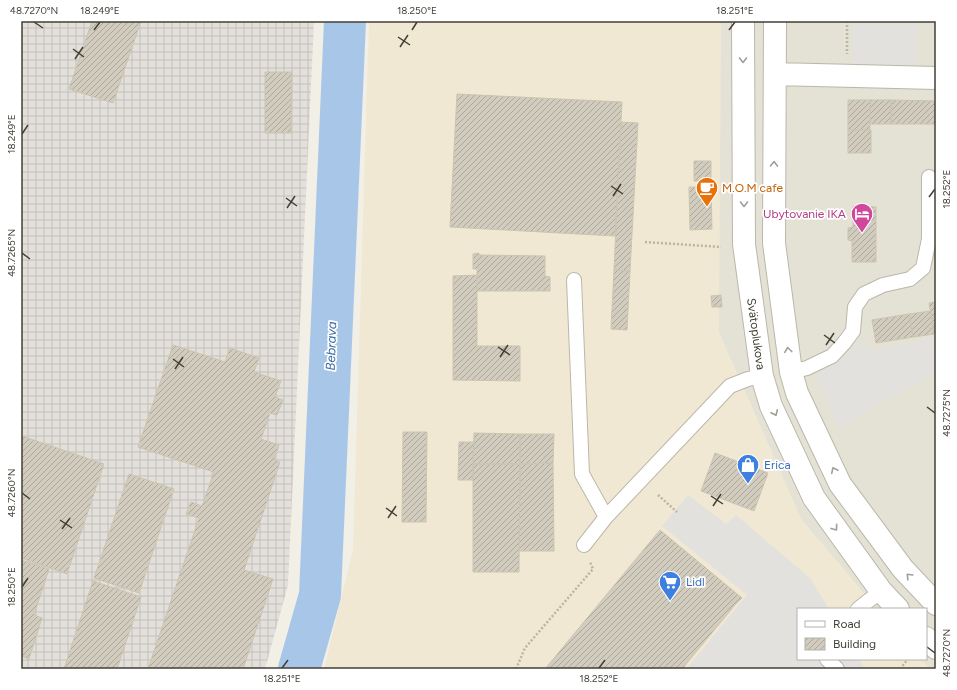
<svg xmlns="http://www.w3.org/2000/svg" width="957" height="690" viewBox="0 0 957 690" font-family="Figtree,sans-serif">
	<defs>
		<pattern id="industrial-grid" width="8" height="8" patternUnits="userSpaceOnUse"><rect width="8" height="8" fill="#e3e0db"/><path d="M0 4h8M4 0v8" fill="none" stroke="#c4c1bd"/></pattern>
		<pattern id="building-hatch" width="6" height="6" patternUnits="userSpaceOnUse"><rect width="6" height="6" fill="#d1ccbd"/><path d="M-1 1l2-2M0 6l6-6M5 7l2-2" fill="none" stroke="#aba79a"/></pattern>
	</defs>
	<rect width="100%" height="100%" fill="#f1efe6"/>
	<path fill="#e4e1d5" d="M719,21H936V669H930L921,659H926V609H877L801,519L719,333Z"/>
	<path fill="#f1e8d3" d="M369,21H721L719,333L801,519L877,609H798V659H921L930,669H324L353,550Z"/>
	<path fill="url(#industrial-grid)" d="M21,21H314L288,585L265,669H21Z"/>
	<path fill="#e2e1de" d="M853,21H916V64L853,63Z
		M933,336L936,372L839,428L816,376L859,343L875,352Z
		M688,495L726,524L736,515L811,579L829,609H798V659H859L865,669H686L747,595L662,526Z"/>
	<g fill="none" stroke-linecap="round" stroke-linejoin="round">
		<path stroke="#a8c7e8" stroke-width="42" d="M299,669L320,595L345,21"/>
	</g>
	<path fill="url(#building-hatch)" stroke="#cbc4b1" d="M92,21H141L113,103L69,89Z
		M265,72H292L291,133H265Z
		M457,94L622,102L615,236L450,227Z
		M848,100H870V130H848Z
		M870,100H891V124H870Z
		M891,100L936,101V124H891Z
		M621,122L638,123L630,271L614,270Z
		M848,130H871V153H848Z
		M694,161H711V181H694Z
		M689,187H711L712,229L690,230Z
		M853,206L876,207V262H852V241L848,240V228L853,227Z
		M479,253V255L545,256V276L550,277V291H477V269H473V254Z
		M614,270L630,271L627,330L611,329Z
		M477,275V346H520V381L453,380V276Z
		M721,295L722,307H712L711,296Z
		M936,302V333L934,334L929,303Z
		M931,311L934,334L913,337L909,314Z
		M909,314L913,337L876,343L872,320Z
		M173,345L225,362L230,348L259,358L254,372L281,381L275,397L283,400L277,415L270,413L261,439L279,445L274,460L280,462L244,570L273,579L243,669H148L199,518L186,514L191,502L202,506L214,472L138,447Z
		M403,432H427L426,522H402Z
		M474,433L520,434V464H473Z
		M520,434H554L553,463L520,464Z
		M22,436L104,464L67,574L21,558Z
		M459,442H474L473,480H458Z
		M715,453L768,473L754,511L701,491Z
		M553,463L554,551H519L520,464Z
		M473,464H520L519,572H473Z
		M129,474L174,489L139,593L94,578Z
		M660,530L742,598L735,605L682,669H545Z
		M21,560L49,569L34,615L42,618L29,659L21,656Z
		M93,581L141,597L117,669H64Z"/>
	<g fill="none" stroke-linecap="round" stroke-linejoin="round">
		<g stroke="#bbb7aa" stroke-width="16">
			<path id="lane" d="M574,280L582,474L606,517
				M791,372L807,368L832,356L844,343L853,331L855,307L864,294L883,285L910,279L923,268L929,239V177
				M584,545L606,517L730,386L748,379L762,376
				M858,609L881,591
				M827,659L837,669"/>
		</g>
		<g stroke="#bbb7aa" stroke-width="24">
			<path id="street" d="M743,21L744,244L762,376L771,406L814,498L881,591L898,609
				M775,21L774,243L791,372L797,393L840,484L903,569L936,604
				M775,74L936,78
				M926,638L936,648"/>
		</g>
		<path stroke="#bcb49c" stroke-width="2.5" stroke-dasharray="2 2" stroke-linecap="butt" d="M847,21V54
			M645,242L721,247
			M658,495L677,512
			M516,669L525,648L593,569L590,562
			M900,669L908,659"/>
		<use href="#lane" stroke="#fff" stroke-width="14"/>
		<use href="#street" stroke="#fff" stroke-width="22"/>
	</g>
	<defs><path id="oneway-chevron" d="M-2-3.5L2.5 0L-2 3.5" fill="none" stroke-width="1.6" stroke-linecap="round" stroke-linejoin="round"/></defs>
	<g stroke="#a19f9a">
		<use href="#oneway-chevron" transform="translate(743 60) rotate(90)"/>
		<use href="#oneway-chevron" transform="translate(774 164) rotate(-89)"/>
		<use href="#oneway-chevron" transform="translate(744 204) rotate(90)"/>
		<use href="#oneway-chevron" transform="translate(788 350) rotate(-97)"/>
		<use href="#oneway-chevron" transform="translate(775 413) rotate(65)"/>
		<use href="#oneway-chevron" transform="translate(834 470) rotate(-116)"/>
		<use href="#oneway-chevron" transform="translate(835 528) rotate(54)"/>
		<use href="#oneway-chevron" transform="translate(909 576) rotate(-134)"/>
	</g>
	<path fill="none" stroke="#433f36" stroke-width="1.5" d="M34,22L43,28M94,30L100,22M412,30L417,22M729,30L735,22M398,37L410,45M400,47L408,35M73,49L84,57M75,59L83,47M22,134L28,125M611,186L623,194M613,196L621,184M929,197L935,189M286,198L297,206M287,208L295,196M22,253L30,259M824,335L835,343M826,345L834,333M498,347L510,355M500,357L508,345M173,359L184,367M175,369L183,357M927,407L935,413M22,493L30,499M711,496L723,504M713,506L721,494M386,508L397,516M388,518L396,506M60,520L72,528M62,529L70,518M22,587L28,578M927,647L935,653M282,668L288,660M599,668L605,660"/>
	<defs>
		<g id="cafe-pin" transform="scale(1.15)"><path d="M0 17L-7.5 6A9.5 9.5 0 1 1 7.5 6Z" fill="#e8710a" stroke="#fff"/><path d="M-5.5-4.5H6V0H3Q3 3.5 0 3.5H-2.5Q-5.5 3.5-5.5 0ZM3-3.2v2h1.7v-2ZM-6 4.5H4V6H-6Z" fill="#fff"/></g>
		<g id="hotel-pin" transform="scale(1.15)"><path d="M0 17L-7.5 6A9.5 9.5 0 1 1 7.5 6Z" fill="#d1479c" stroke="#fff"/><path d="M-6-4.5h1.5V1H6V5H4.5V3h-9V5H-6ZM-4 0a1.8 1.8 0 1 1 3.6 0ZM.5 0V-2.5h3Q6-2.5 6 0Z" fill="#fff"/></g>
		<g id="shop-pin" transform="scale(1.15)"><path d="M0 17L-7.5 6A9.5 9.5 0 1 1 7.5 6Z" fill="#3f7fe0" stroke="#fff"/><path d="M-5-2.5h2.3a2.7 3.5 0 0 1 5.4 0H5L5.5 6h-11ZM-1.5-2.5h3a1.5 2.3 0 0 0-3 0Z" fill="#fff"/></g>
		<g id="supermarket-pin" transform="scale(1.15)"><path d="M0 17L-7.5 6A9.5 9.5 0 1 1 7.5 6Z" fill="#3f7fe0" stroke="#fff"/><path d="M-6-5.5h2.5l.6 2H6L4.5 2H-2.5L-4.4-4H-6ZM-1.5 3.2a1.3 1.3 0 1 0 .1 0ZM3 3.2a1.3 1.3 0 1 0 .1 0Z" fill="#fff"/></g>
	</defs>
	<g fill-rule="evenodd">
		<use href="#cafe-pin" x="707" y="188"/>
		<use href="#hotel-pin" x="862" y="214"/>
		<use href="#shop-pin" x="748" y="465"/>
		<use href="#supermarket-pin" x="670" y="582"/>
	</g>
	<g text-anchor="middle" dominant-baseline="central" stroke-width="3.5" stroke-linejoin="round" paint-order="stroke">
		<g font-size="12" fill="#c56008" stroke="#fff" text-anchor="start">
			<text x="722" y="188">M.O.M cafe</text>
		</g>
		<g font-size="12" fill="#b23c85" stroke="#fff" text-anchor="end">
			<text x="846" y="214">Ubytovanie IKA</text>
		</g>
		<g font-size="12" fill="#433f36" stroke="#fff">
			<text transform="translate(756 334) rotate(82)">Svätoplukova</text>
		</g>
		<g font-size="12" fill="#366cbe" stroke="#fff" text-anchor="start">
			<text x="764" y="465">Erica</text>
			<text x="686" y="582">Lidl</text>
		</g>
		<g font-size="13" font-style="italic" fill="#3b6ba3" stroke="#fff">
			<text transform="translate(331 346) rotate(-88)">Bebrava</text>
		</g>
	</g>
	<rect width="957" height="690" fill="none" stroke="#ffffff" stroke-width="44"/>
	<rect x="797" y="608" width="130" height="52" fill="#ffffff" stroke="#b4b2af"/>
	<rect x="805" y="621" width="20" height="6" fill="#ffffff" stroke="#b4b2af"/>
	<text x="833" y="628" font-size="12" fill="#433f36">Road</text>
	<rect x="805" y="638" width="20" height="12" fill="url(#building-hatch)" stroke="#b4b2af"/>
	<text x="833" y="648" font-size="12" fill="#433f36">Building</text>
	<rect x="22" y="22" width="913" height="646" fill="none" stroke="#433f36" stroke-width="1.5"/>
	<g font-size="10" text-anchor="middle" fill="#433f36">
		<text x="34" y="14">48.7270°N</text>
		<text x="100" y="14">18.249°E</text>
		<text x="417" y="14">18.250°E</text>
		<text x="735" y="14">18.251°E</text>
		<text transform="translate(11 134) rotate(-90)" y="4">18.249°E</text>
		<text transform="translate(946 189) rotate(-90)" y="4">18.252°E</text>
		<text transform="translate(11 253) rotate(-90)" y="4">48.7265°N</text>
		<text transform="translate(946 413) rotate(-90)" y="4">48.7275°N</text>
		<text transform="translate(11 493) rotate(-90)" y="4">48.7260°N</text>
		<text transform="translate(11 587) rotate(-90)" y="4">18.250°E</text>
		<text transform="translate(946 653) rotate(-90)" y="4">48.7270°N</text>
		<text x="282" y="682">18.251°E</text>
		<text x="599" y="682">18.252°E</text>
	</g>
</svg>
